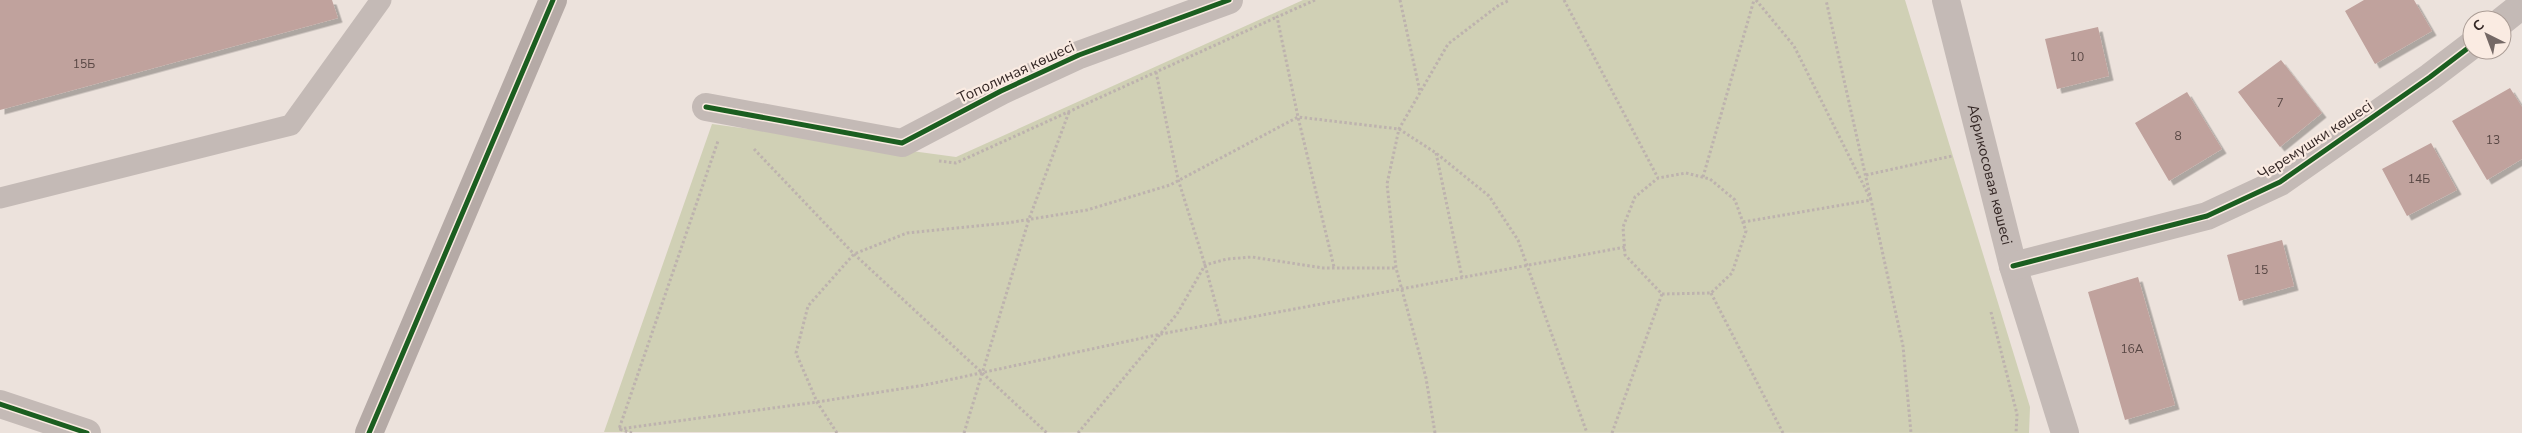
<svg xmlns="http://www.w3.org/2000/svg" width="2522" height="433" viewBox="0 0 2522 433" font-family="'Nunito Sans',sans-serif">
	<defs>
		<filter id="shadow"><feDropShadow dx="4.5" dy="4.5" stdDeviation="0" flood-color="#0004"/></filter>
	</defs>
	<rect width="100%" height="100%" fill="#ece2dc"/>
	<path fill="#d0d0b5" d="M1303,0H1905L2030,407L2029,433L604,432L712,124L956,157Z"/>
	<path fill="#c0a29d" filter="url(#shadow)" d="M0,0H332L338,18L0,110Z
		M2364,0H2414L2432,31L2375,64L2345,11Z
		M2098,27L2109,76L2057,89L2045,39Z
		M2281,60L2322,113L2280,147L2238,92Z
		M2510,88L2522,107V159L2487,180L2452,121Z
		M2187,92L2222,149L2169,181L2135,123Z
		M2431,143L2457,190L2407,216L2382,169Z
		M2282,240L2294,286L2239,301L2227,255Z
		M2138,277L2175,405L2125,420L2088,292Z"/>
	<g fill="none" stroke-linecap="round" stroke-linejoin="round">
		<path stroke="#bdb2ae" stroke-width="3" stroke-dasharray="2.5 2.5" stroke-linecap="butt" d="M1315,0L1277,17L1298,117L1334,267
			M1400,0L1420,92
			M1564,0L1658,178
			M1756,0L1794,46L1871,200L1903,346L1911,433
			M1156,72L1178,179L1205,265L1221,323
			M754,149L854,254L1047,433
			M1436,153L1462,277
			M939,161L956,163L1277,17
			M1686,173L1710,179L1735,200L1746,231L1732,273L1711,293L1662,294L1625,255L1623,227L1635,197L1658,178Z
			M1866,175L1952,156
			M1703,177L1754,0
			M1743,222L1871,200L1826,0
			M1711,293L1783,433
			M1991,312L2017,414L2016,433
			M619,429L817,402L925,385L1161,334L1625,247
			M632,433L619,429L718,141
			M837,433L817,402L796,353L808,306L854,254L907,233L1007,223L1087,210L1170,185L1298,117L1399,129L1436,153L1489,196L1518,240L1587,433
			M964,433L1029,219L1069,112
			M1078,433L1177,314L1205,265L1227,259L1252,257L1323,268H1396
			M1435,433L1426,378L1396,268L1387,184L1399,129L1448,44L1499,5L1510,0
			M1612,433L1662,294"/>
		<path stroke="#c4bab6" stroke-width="21" d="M0,198L291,125L381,0"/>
		<g stroke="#c4bab6" stroke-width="28">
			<path id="s1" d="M1946,0L2013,266L2065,433"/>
			<path d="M2502,21L2522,5"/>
			<path d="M706,107L902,143L1001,91L1079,55L1229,0"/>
			<path d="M2013,266L2207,216L2280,182L2430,77L2472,45"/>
			<path d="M0,404L87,433"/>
		</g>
		<path stroke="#b5aaa6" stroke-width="28" d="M369,433L553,0"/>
		<g stroke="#faebe2" stroke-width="8">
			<path id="cycleway" d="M706,107L902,143L1001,91L1079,55L1229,0
				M2013,266L2207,216L2280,182L2430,77L2472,45
				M0,404L87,433
				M369,433L553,0"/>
		</g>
		<use href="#cycleway" stroke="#1b5e20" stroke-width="5"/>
	</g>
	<g text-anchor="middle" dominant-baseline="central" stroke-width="4.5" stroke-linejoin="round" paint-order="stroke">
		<g font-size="12" fill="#574643">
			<text x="2077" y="57">10</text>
			<text x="84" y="64">15Б</text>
			<text x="2280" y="103">7</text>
			<text x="2178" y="136">8</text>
			<text x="2493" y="140">13</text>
			<text x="2419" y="179">14Б</text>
			<text x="2261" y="270">15</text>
			<text x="2132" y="349">16А</text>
		</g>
		<g font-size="15" fill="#342725" stroke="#faebe2">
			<text transform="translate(1016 72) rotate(-25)">Тополиная көшесі</text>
			<text transform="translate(2315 140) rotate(-33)">Черемушки көшесі</text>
			<text stroke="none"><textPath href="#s1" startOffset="180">Абрикосовая көшесі</textPath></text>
		</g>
	</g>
	<g transform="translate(2487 35) rotate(318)"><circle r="24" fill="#faebe2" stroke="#ab9d96"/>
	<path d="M0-4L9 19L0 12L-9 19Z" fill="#746865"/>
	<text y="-8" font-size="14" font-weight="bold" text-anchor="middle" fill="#342725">С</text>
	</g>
</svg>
